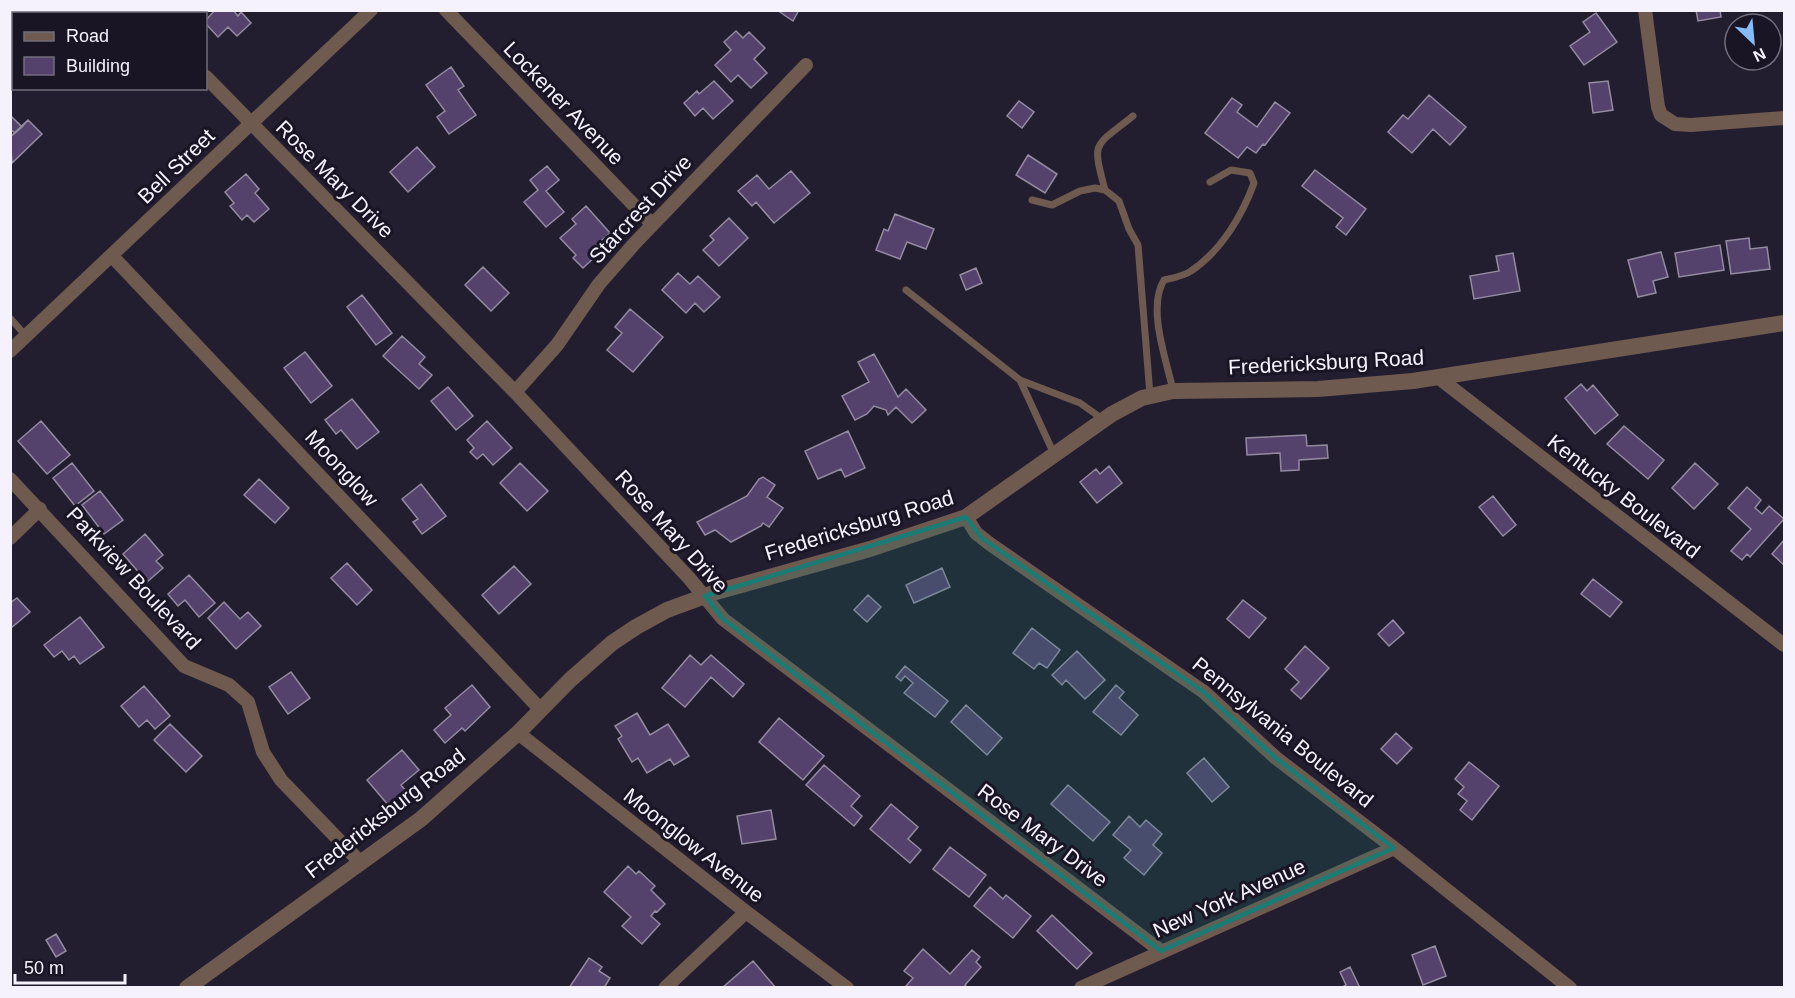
<svg xmlns="http://www.w3.org/2000/svg" width="1795" height="998" viewBox="0 0 1795 998" font-family="Helvetica,sans-serif">
	<rect width="100%" height="100%" fill="#231e2f"/>
	<path fill="#54416c" stroke="#938ba0" stroke-width="1.5" d="M215,10H233L238,16L241,12L251,23L237,36L228,27L218,37L206,24V20Z
		M777,10H799L793,21Z
		M1696,10H1720L1721,17L1698,21Z
		M1596,13L1617,42L1584,65L1570,46L1590,32L1583,22Z
		M736,31L743,38L749,32L765,48L754,59L767,73L751,88L738,75L731,82L715,65L731,50L724,42Z
		M451,67L464,86L458,90L476,115L449,134L437,117L445,111L426,85Z
		M714,81L733,101L713,119L703,108L695,116L684,103L697,91L699,94Z
		M1608,81L1613,110L1593,113L1589,83Z
		M1429,95L1466,127L1450,145L1433,129L1412,153L1388,132L1403,115L1408,119Z
		M1232,98L1242,105L1237,112L1257,127L1275,102L1290,113L1265,145L1263,144L1256,153L1247,147L1238,158L1205,133Z
		M1019,101L1034,112L1022,128L1007,116Z
		M10,115L22,127L28,120L42,134L12,163L10,137L15,133L10,129Z
		M10,115L22,127L15,133L10,129Z
		M28,120L42,134L12,163L10,137Z
		M417,147L435,167L408,192L390,172Z
		M1028,155L1057,174L1045,193L1016,175Z
		M547,166L559,180L546,191L564,212L546,227L524,202L538,190L530,180Z
		M1315,170L1366,209L1346,235L1336,227L1343,218L1302,186Z
		M791,171L810,193L774,223L756,202L752,206L738,191L757,175L769,189Z
		M246,174L259,189L255,193L269,209L254,222L247,215L242,220L230,206L234,203L225,192Z
		M586,206L610,233L593,248L598,254L583,268L573,258L576,255L560,238L576,224L572,219Z
		M895,214L934,229L926,249L907,242L900,259L876,250L884,229L888,231Z
		M729,218L748,238L719,266L703,250L714,240L710,236Z
		M1749,238L1750,249L1767,247L1770,269L1731,274L1726,241Z
		M1720,245L1724,270L1679,277L1675,253Z
		M1661,252L1668,277L1653,281L1656,293L1638,297L1628,260Z
		M1513,253L1520,291L1474,299L1470,276L1499,271L1496,256Z
		M483,267L509,293L491,311L465,285Z
		M976,268L982,283L966,290L960,275Z
		M678,273L690,284L698,276L720,297L704,312L695,303L686,313L662,290Z
		M362,295L392,333L376,345L347,307Z
		M630,309L663,337L633,372L607,350L622,333L615,327Z
		M402,336L425,357L419,364L432,375L419,389L383,356Z
		M305,352L332,386L311,403L284,368Z
		M874,354L898,397L906,389L926,410L912,423L896,407L888,415L886,410L874,406L867,414L855,420L842,396L869,382L858,362Z
		M1581,384L1587,391L1593,385L1618,415L1595,434L1565,398Z
		M448,387L473,416L456,430L431,401Z
		M352,399L379,432L357,449L341,430L336,434L325,420Z
		M41,421L70,455L47,474L18,441Z
		M487,421L512,448L493,465L483,454L477,459L470,452L474,448L467,440Z
		M1624,426L1664,460L1648,479L1607,444Z
		M848,431L865,468L845,477L841,469L818,479L805,451Z
		M1306,435L1307,446L1327,445L1328,458L1299,460V470L1281,471L1280,453L1247,455L1246,438Z
		M72,463L94,491L75,506L53,478Z
		M520,463L548,491L527,511L500,483Z
		M1695,463L1718,484L1694,509L1672,488Z
		M1109,466L1122,483L1097,503L1080,482L1096,469L1100,474Z
		M763,477L775,485L767,497L783,508L769,527L763,523L761,526L731,542L715,530L705,535L697,522L747,496L759,479Z
		M259,479L289,508L275,523L244,495Z
		M421,484L446,516L422,534L413,522L418,519L402,499Z
		M1747,487L1761,500L1755,508L1762,514L1769,506L1784,519L1750,557L1747,554L1742,560L1731,551L1751,529L1728,508Z
		M100,491L123,520L104,534L82,505Z
		M1493,496L1516,525L1503,536L1479,507Z
		M145,534L163,555L156,561L163,568L147,582L123,554Z
		M1784,540V565L1772,554Z
		M347,563L372,590L357,605L331,578Z
		M514,566L531,584L499,614L482,595Z
		M942,568L950,587L914,603L906,585Z
		M189,575L215,603L199,617L185,600L178,606L168,594Z
		M1593,579L1622,602L1610,617L1581,594Z
		M868,595L881,607L867,622L854,610Z
		M17,598L30,612L10,629V603Z
		M1243,600L1266,618L1249,638L1227,619Z
		M224,602L240,619L248,612L261,626L236,649L208,618Z
		M80,617L104,647L80,664L74,656L69,660L62,651L54,657L44,645Z
		M1393,620L1404,633L1389,646L1378,634Z
		M1032,628L1060,650L1047,668L1039,663L1034,669L1013,653Z
		M1305,646L1329,668L1301,699L1291,690L1299,682L1285,669Z
		M1077,651L1105,680L1085,699L1066,680L1062,685L1052,675Z
		M690,655L701,665L711,655L744,684L733,697L711,677L685,707L662,688Z
		M905,666L948,701L935,717L904,693L913,683L905,676L901,681L896,677Z
		M291,672L310,698L288,714L269,687Z
		M472,685L490,707L465,731L462,728L445,743L434,730L451,715L445,708Z
		M1116,685L1124,692L1119,698L1138,715L1121,735L1093,712Z
		M144,686L170,716L155,729L147,720L139,727L121,706Z
		M966,705L1002,738L987,755L951,722Z
		M637,713L650,735L668,724L689,756L674,765L670,759L647,773L638,758L632,762L618,739L622,736L615,726Z
		M779,718L824,756L803,780L759,742Z
		M170,724L202,756L186,772L154,740Z
		M1396,733L1412,748L1397,764L1381,749Z
		M402,750L419,770L401,785L411,797L394,812L367,780Z
		M1204,758L1229,787L1212,802L1187,773Z
		M1469,762L1499,786L1472,820L1460,810L1467,801L1458,794L1464,787L1455,779Z
		M824,765L860,796L851,806L862,816L854,826L806,785Z
		M1068,785L1110,822L1093,841L1051,804Z
		M891,804L918,827L908,839L921,850L910,863L870,829Z
		M771,810L776,839L742,844L737,816Z
		M1129,816L1140,827L1146,820L1162,834L1153,845L1162,853L1144,875L1124,858L1131,850L1113,835Z
		M950,847L986,875L969,897L933,869Z
		M628,866L636,874L639,871L655,886L651,890L665,904L657,912L655,911L651,916L660,924L642,944L622,926L631,917L604,892Z
		M990,887L1003,899L1006,895L1031,916L1013,938L974,906Z
		M1052,915L1092,953L1077,969L1037,931Z
		M56,934L66,951L56,957L46,940Z
		M1435,946L1446,976L1423,985L1412,955Z
		M923,949L950,974L972,950L980,957L976,962L981,967L965,985L968,988H909L906,986L913,978L904,971Z
		M589,958L602,967L599,971L610,978L604,988H569Z
		M753,961L776,988H722Z
		M1350,967L1360,988H1341L1346,985L1340,972Z"/>
	<g fill="none" stroke-linecap="round" stroke-linejoin="round">
		<path stroke="#6f5a4f" stroke-width="7" d="M1105,190C1092,140 1093,148 1133,116
			M1032,200L1052,205L1080,191L1095,188L1105,190L1119,201L1129,229L1138,245L1150,395
			M906,290L1020,380L1080,403L1104,420
			M10,318L26,336
			M1020,380L1054,454
			M1173,390C1166,359 1147,308 1164,280C1173,278 1184,276 1191,271C1221,251 1242,216 1254,183L1250,173L1231,170L1210,182"/>
		<path stroke="#6f5a4f" stroke-width="14" d="M141,10L144,14
			M446,10L652,224
			M1645,10L1658,107L1661,115L1675,124L1691,125L1784,118
			M206,77L515,392L689,578L723,619L1161,951
			M112,256L541,710
			M10,351L371,10
			M1439,378L1784,645
			M515,392L557,345L599,284L634,244L806,65
			M10,479L184,666L229,685L248,702L263,752L281,780L361,863
			M966,517L976,533L990,544L1204,692L1276,758L1394,848L1570,988
			M10,538L40,509
			M518,733L746,912L847,988
			M665,988L746,912
			M1081,988L1394,848"/>
		<path stroke="#6f5a4f" stroke-width="16" d="M187,988L421,819L518,733L570,680L612,643L636,627L667,610L716,592L870,549L966,517L1112,414L1142,398L1173,391L1318,389L1413,381L1784,323"/>
	</g>
	<path fill="#1a7c75" fill-opacity="0.2" stroke="#1a7c75" stroke-width="4.5" stroke-linejoin="round" d="M966,517L982,538L1204,692L1276,758L1394,848L1161,951L723,619L705,596Z"/>
	<g text-anchor="middle" dominant-baseline="central" stroke-width="6" stroke-linejoin="round" paint-order="stroke">
		<g font-size="21" fill="#f5f2fe" stroke="#1a1525">
			<text transform="translate(564 103) rotate(46)">Lockener Avenue</text>
			<text transform="translate(176 166) rotate(-44)">Bell Street</text>
			<text transform="translate(335 179) rotate(45)">Rose Mary Drive</text>
			<text transform="translate(640 209) rotate(-47)">Starcrest Drive</text>
			<text transform="translate(1326 362) rotate(-3)">Fredericksburg Road</text>
			<text transform="translate(342 468) rotate(47)">Moonglow</text>
			<text transform="translate(1624 496) rotate(38)">Kentucky Boulevard</text>
			<text transform="translate(859 525) rotate(-17)">Fredericksburg Road</text>
			<text transform="translate(672 531) rotate(48)">Rose Mary Drive</text>
			<text transform="translate(134 578) rotate(47)">Parkview Boulevard</text>
			<text transform="translate(1283 732) rotate(39)">Pennsylvania Boulevard</text>
			<text transform="translate(385 813) rotate(-38)">Fredericksburg Road</text>
			<text transform="translate(1043 835) rotate(37)">Rose Mary Drive</text>
			<text transform="translate(694 845) rotate(38)">Moonglow Avenue</text>
			<text transform="translate(1229 898) rotate(-24)">New York Avenue</text>
		</g>
	</g>
	<rect width="1795" height="998" fill="none" stroke="#f5f2fe" stroke-width="24"/>
	<rect x="12" y="12" width="195" height="78" fill="#1a1525" stroke="#726d7c" stroke-width="1.5"/>
	<rect x="24" y="32" width="30" height="9" fill="#6f5a4f" stroke="#726d7c" stroke-width="1.5"/>
	<text x="66" y="42" font-size="18" fill="#f5f2fe">Road</text>
	<rect x="24" y="57" width="30" height="18" fill="#54416c" stroke="#726d7c" stroke-width="1.5"/>
	<text x="66" y="72" font-size="18" fill="#f5f2fe">Building</text>
	<g transform="translate(1753 42) rotate(154)"><circle r="28" fill="#1a1525" stroke="#726d7c" stroke-width="1.5"/>
	<path d="M0-4.5L10 22L0 15L-10 22Z" fill="#85bbfb"/>
	<text y="-9" font-size="16" font-weight="bold" text-anchor="middle" fill="#f5f2fe">N</text>
	</g>
	<path d="M15 974v9h110v-9" fill="none" stroke="#f5f2fe" stroke-width="3"/>
	<text x="24" y="974" font-size="18" fill="#f5f2fe" stroke="#1a1525" stroke-width="4.5" paint-order="stroke">50 m</text>
</svg>
